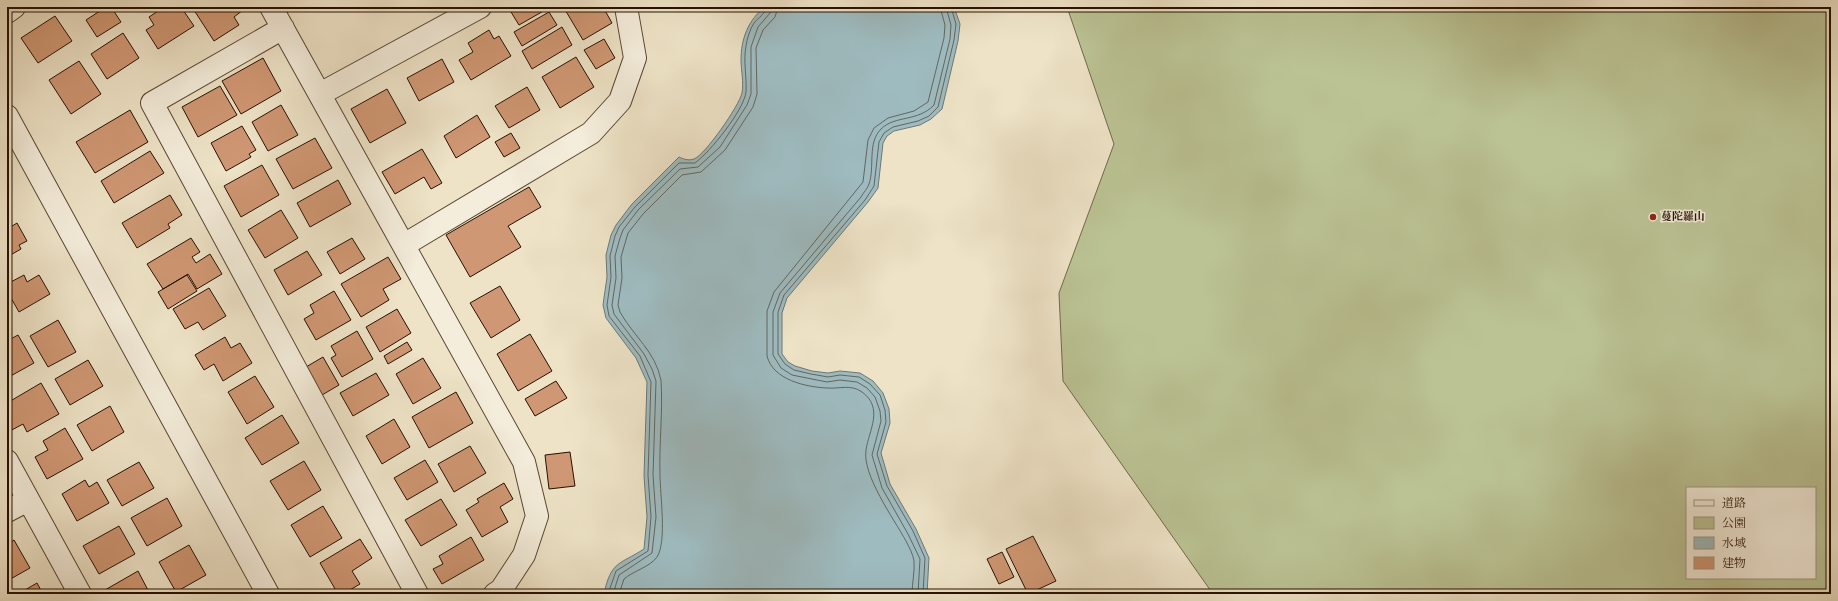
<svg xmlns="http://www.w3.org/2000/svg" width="1838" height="601" viewBox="0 0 1838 601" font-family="'Old Standard TT','Noto Serif JP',serif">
	<rect width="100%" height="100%" fill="#eee3c7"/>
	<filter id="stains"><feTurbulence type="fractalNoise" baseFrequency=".005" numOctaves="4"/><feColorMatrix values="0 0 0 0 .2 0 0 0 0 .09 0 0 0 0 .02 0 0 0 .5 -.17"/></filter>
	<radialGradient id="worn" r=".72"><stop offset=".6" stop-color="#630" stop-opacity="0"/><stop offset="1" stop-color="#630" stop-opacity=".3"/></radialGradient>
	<path fill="#bbc394" stroke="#716a4a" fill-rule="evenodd" d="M1067,7H1831V594H1213L1063,381L1059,293L1114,144ZM1687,488H1815V578H1687Z"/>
	<path fill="#9ebbc0" stroke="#6e7774" d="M765,7H954L960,24L958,41L942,109L931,119L920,125L894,131L887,136L883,143L878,188L868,202L787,298L782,313V354L788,362L795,366L812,371L828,373L840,371L860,373L873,381L883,393L889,409L890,423L881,453L890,484L916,529L929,558L927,594H604C611,561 619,565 644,549L647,517L644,476L647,382L636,358L606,318L603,305L607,277L606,255L611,235L616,225L632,204L679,157C683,159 689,161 694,159C705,155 739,106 742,93C744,82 741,71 741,60C741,39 748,20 765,7Z"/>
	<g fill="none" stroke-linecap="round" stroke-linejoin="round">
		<path stroke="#626660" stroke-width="1" d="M608,594L616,571L648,551L651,517L648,475L651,382L640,356L609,316L607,305L611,277L610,256L615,236L619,227L635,207L679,163H695C710,152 744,110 746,92C747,77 743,61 746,46C747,39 750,29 754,23C758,18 766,13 767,7
			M613,594L619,575L652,553L656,517L653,475L656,381L652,369L644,354L614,314L612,305L616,278L615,256L620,238L623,230L638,210L680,169L698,167L720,147L747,105L751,94V47L758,27L770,13L772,7
			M619,594L624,579C633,571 650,567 657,557C667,542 660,494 660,475C659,443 663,412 661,380C655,351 634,337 620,312L618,305L622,278L621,257L628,233L643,214L682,175L701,172L725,150L753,107L757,94L756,48L763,30L775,17L778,7
			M912,594C912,583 915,571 914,561C913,554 909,547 906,541C894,519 862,475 866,450C869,430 884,408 862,392C851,384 840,389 827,388C806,387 773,380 767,356V311L774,292L863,182L868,140L874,128L888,118L914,111L928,102L944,38L945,25L940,7
			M918,594L920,559L908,534L882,488L872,455L881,421L880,411L875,397L867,388L857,382L840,380L827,382L792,375L781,368L773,355V312L780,293L861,197C863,193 868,188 869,184C875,167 867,143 881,129C895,115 918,122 934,105L950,39L951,25L946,7
			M923,594L925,558L913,531L887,486L877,454L886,422L885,410L880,395L870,384L859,377L840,375L828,377L811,374L794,370L785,364L778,354V312L784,295L865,200L874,186L879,142L884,133L893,127L918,121L929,116L938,107L954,40L956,24L951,7"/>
	</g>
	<path fill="#cf9773" stroke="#271001" d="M87,7H98L90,12Z
		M106,7H111L121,22L97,37L86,20Z
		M164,7H181L194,26L158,49L146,30L154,25L149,17Z
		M192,7H241L243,10L234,17L239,25L214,41Z
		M520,7H545L547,9L519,25L511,12Z
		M566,7H603L612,23L583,40L564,8Z
		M549,12L557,25L522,46L514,32Z
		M55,16L72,41L38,63L21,38Z
		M562,27L572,45L532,69L522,51Z
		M489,30L494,39L499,36L511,56L471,80L459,60L473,52L468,43Z
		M123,33L139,58L107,79L91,54Z
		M604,39L615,58L596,69L584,50Z
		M576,57L594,87L560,108L542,77Z
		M263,58L281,91L241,114L222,81Z
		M442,59L454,82L419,101L407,78Z
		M79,61L101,94L71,114L49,80Z
		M220,86L237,115L198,137L182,107Z
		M527,87L540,110L509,128L495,106Z
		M387,89L406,123L370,143L351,109Z
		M281,105L298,135L268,151L252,122Z
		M130,110L148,142L95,173L76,142Z
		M477,115L490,137L456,158L444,136Z
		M242,126L256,150L249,154L251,157L226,171L211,143Z
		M511,133L520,148L504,157L495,142Z
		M315,138L332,168L293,189L276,159Z
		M422,149L442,183L431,189L424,177L395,194L382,172Z
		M150,151L164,173L114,203L101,181Z
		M262,165L279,195L241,217L224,186Z
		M338,180L351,204L310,227L297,203Z
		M529,187L541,207L508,226L521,247L470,277L446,235Z
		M170,195L182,215L168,224L170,228L137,248L122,223Z
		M281,210L298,238L265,258L248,230Z
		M17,223L27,241L19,245L21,249L7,257V224L9,228Z
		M191,238L200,252L192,257L196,263L210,254L222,274L197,289L188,274L163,289L147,264Z
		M352,238L365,259L340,274L327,252Z
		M307,251L322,275L288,295L274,270Z
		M388,257L401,279L383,289L389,300L361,317L341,284Z
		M24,275L27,282L39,275L50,294L19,312L7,291V284Z
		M187,275L197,291L168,309L158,292Z
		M500,286L520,320L491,338L470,303Z
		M209,288L226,316L203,330L198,322L185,329L173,309Z
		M334,291L351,320L316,340L304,319L314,313L310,305Z
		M397,309L411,333L380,352L366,327Z
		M58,320L76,352L48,367L30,336Z
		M357,331L373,359L342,377L331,358L336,355L331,346Z
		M530,334L552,371L518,391L497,354Z
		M18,335L34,363L7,378V341Z
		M225,337L231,348L240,343L252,363L223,381L214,364L204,370L195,355Z
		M407,342L412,350L388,364L384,356Z
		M323,357L339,385L322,395L306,367Z
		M423,358L441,388L413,404L396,374Z
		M88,360L103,386L70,405L55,379Z
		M376,373L389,395L353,416L340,393Z
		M255,376L274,407L247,424L228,392Z
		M556,381L567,398L535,416L525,399Z
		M41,383L59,414L27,432L23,424L8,432L7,403Z
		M456,392L473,423L429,448L412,417Z
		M110,406L124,432L92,451L77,425Z
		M282,415L299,443L262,465L245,438Z
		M394,419L410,447L382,464L366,436Z
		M65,428L83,459L47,479L35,457L48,450L43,441Z
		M470,446L486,473L454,492L438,464Z
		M570,452L575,486L549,489L545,455Z
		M425,460L438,482L407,500L394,478Z
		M304,461L321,490L288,510L270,481Z
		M139,462L154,488L122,506L107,480Z
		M85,480L89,487L97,482L109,503L77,521L62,494Z
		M504,483L513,499L500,507L508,522L482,537L466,510L479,502L477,499Z
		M167,498L182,526L147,546L131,518Z
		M441,499L457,525L421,546L405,520Z
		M323,506L342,538L310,557L291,525Z
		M119,526L135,554L99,574L83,546Z
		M1033,536L1056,581L1028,594L1006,549Z
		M471,537L484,560L442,584L433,569L443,564L439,556Z
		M360,539L372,558L352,571L360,584L343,594H338L320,563Z
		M14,540L30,568L7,581V545Z
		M189,545L206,575L176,592L159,562Z
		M1002,552L1014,577L999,584L987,559Z
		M138,571L150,594H107L105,590Z
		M37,583L43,594H18Z"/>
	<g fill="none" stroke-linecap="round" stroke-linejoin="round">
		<g stroke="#594532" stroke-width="24">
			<path id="minor" d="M271,7L524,462L537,516L524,555L501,590L495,594
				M7,12L14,7
				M283,28L152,103L417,594
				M320,94L480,7
				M7,116L268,594
				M404,245L591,133L620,101L635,58L626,7
				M7,461L80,594
				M7,511L28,500"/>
		</g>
		<use href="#minor" stroke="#f4eddb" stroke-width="22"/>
	</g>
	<circle fill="#8f2418" stroke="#f4eddb" stroke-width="1.5" cx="1653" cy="217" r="4"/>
	<g text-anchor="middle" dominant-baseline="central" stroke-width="3" stroke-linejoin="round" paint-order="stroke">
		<g font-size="11" font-weight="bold" fill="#271001" stroke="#f4eddb" text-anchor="start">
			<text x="1661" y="217">蔓陀羅山</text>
		</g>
	</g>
	<rect width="1838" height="601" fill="none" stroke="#eee3c7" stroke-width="24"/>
	<rect x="8" y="8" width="1822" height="585" fill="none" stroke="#271001" stroke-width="2"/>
	<rect x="12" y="12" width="1814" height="577" fill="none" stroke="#271001"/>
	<rect x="1686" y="487" width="130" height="92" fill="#f4eddb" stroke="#a29584"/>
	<rect x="1694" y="500" width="20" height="6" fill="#f4eddb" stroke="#a29584"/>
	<text x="1722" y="507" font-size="12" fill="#271001">道路</text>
	<rect x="1694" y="517" width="20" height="12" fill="#bbc394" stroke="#a29584"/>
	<text x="1722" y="527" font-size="12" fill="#271001">公園</text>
	<rect x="1694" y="537" width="20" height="12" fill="#9ebbc0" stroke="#a29584"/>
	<text x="1722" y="547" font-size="12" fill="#271001">水域</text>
	<rect x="1694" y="557" width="20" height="12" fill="#cf9773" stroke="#a29584"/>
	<text x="1722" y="567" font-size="12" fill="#271001">建物</text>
	<rect width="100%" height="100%" filter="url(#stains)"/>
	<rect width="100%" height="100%" fill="url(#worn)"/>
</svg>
